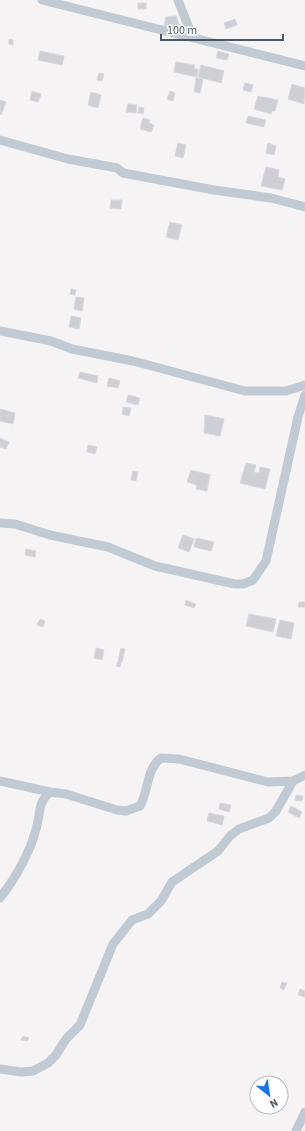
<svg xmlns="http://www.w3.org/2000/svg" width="305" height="1131" viewBox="0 0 305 1131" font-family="'Source Sans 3',sans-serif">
	<rect width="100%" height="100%" fill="#f5f3f3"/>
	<path fill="#cdcfd5" stroke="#d7d9de" d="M138,3H146V9H138Z
		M176,16L181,29L164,26L166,17Z
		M235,19L237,25L226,29L224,23Z
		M9,39L13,40V45L9,44Z
		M40,51L64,56L62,65L38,60Z
		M218,51L229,54L227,60L216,58Z
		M176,62L195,65L194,69H198L197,77L174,72Z
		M201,65L224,71L221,83L198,77Z
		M99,73L104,74L102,81L97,80Z
		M196,78L203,79L200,93L194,92Z
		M245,83L253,85L251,92L243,90Z
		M292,84L305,88L304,104L288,99Z
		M32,91L41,94L38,102L30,100Z
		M170,91L175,93L173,101L167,99Z
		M91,92L101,95L98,108L88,105Z
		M258,96L278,100L275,111H272L271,114L254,109Z
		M0,100L6,102L1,115L0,114Z
		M128,104L137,105L136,113L126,112Z
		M139,107L144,108L143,114L138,113Z
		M248,116L266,120L264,127L246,123Z
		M143,118L150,120L149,123L154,125L151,132L140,129Z
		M178,143L186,145L183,158L175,156Z
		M268,143L276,146L274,155L266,153Z
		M266,167L279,170L278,177L285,179L282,190L261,186Z
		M111,200H122L121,209L110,208Z
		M170,222L182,225L178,240L166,237Z
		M71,289L76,290L75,295L70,294Z
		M76,297L84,298L82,311L74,309Z
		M71,316L81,318L79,329L69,327Z
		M80,372L98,376L97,383L78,378Z
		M109,378L120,381L118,388L107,386Z
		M128,395L140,398L138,405L126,402Z
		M123,407L131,408L129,416L122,414Z
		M0,409L15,413L13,424L0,421Z
		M205,415L224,419L220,436L204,433Z
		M0,438L9,442L6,449L0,447Z
		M88,445L97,447L95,454L87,452Z
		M246,463L256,465L254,472L259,473L260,467L270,469L265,489L240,483Z
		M191,470L210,475L207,491L196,489L197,485L187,482Z
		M133,471L138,472L136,481L131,480Z
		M183,535L194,539L189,552L178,548Z
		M196,538L214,542L211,551L194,547Z
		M26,549L36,551L35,557L25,555Z
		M186,600L196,604L194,608L185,605Z
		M299,602H305V607H298Z
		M249,614L276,619L273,632L246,626Z
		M40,619L45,621L43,627L37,625Z
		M280,620L294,623L291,639L276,636Z
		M96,648L104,650L102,660L94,658Z
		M121,648L125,649L122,662L118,661Z
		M118,661L121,662L120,667L116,666Z
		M296,795L303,796L302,801L295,800Z
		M220,803L231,805L229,812L219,809Z
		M291,806L302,812L299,818L288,812Z
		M209,813L224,816L222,825L207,821Z
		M282,982L287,983L284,990L280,988Z
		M300,989L305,991V997L298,995Z
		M23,1036L29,1038L27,1041L21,1040Z"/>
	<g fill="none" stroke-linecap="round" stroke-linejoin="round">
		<path stroke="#c1cad2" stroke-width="9" d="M42,0L305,66
			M178,0L193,38
			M0,140L68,159L117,168L123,173L214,190L271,198L305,207
			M0,331L51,341L72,349L133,361L245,391H286L305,385
			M0,523L15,524L50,535L108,547L155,566L235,584H243L253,580L266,561L298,417L305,395
			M0,781L50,792L66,794L117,810L126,811L140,806C149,790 146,769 161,758L179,759L268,782L293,781L305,775
			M0,898C15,879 30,853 36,829C41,814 37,803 50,792
			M0,1069L21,1072L33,1071L48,1063L56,1055L66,1039L80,1025L113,944L132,920L148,914L161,901L172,882L218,851L230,836L239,829L269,818L276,811L293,781
			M296,1131L305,1112"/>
	</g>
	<g transform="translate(269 1095) rotate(150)"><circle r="19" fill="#ffffff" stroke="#b7bbc0"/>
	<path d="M0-3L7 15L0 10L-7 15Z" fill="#1a73e8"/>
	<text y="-6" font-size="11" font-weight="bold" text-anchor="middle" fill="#4a5661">N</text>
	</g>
	<path d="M161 34v6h122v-6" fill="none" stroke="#4a5661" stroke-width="2"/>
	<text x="167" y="34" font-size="12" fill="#4a5661" stroke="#ffffff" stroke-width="3" paint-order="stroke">100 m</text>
</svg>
